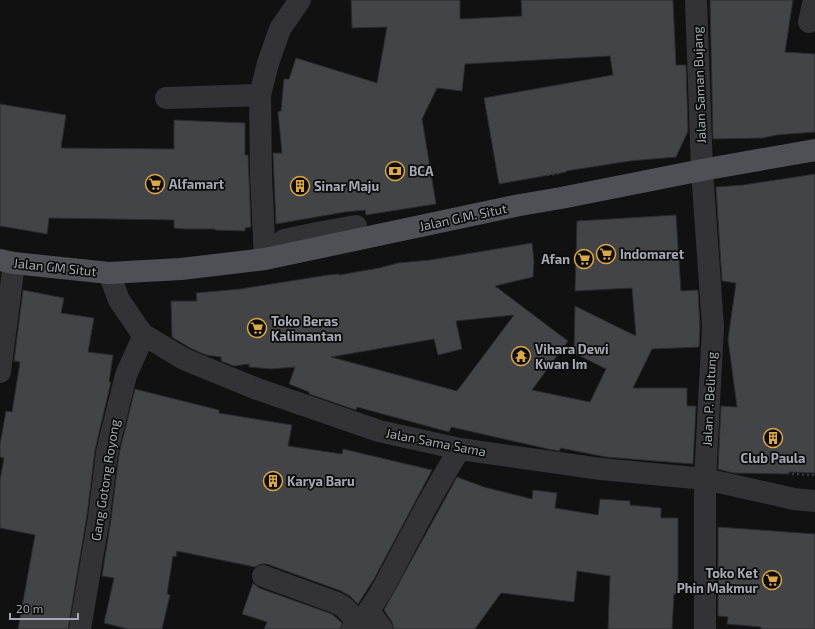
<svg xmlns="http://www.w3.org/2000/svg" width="815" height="629" viewBox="0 0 815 629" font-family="'Exo 2',sans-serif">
	<rect width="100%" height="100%" fill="#111112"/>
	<path fill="#434448" stroke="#2b2b2e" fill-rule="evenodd" d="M351,0H460V19L522,16L521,0H673L676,65H686L688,131L676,157L630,161L566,171V172L499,184L484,98L613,75L610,56L465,64L462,91L437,88L422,119L436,204L366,215L365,210L345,212L276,224L273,153H282L278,112L281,111L284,79H289L296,58L377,83L387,27L352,28Z
		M710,0H793L785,52L815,54V132L777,135L762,138L713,139Z
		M0,104L66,115L61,148L174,149V120L245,123V155H248L251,227L245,228V231L215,230V229H184L174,228V220L49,218L47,234L0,226Z
		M815,174V473L789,472V474L733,473L718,469L721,406L737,407L728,339L736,283L722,281L716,187L743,185Z
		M676,215L681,291L698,290L700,327L699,347L652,349L633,388H687V406H696L693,464L606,457L560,448V451L548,449L451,427L449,432L357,407L356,410L309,394V392L289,384L295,367L271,369L249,367V364L234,366L221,361V357L206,355L190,348L172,337L171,301H197L196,293L240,289L328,275L339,274V275L379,268L398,263L430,260L532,243L534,261L533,277L495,286L568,341L532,390L590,402L606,369L574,353L575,306L636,336L632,288L575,291L577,221ZM514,315L457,391L331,357L434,339L438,355L462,349L456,321Z
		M23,290L64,298L61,313L94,318L88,352L113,355L109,382H111L95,450L87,515L68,629H18L35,535L0,528V480L4,458L0,457V444L6,411L12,412L20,362L14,361Z
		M135,389L219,410V413L292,425L288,446L342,454L343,449L432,470L374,579L358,604L350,596L341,591L267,564H261L255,567L177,551L176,557L173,556L167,594L170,595L162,629H128L104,623L114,578L102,576L111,519L119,454Z
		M457,477L484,487L532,499L533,490L557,493L555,508L598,515L600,499L630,501V505L661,508V518H678V594H674L672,629H608L610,576L577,571L574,602L501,593L475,629H394L392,622L384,610Z
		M718,527L815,534V629H761V627L727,624L728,617L718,616Z
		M253,583L259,588L332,614L342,623L340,629H264L267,622L242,614Z"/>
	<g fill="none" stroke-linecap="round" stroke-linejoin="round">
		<path stroke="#393a3e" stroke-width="2.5" stroke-dasharray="2 3" stroke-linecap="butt" d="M547,175L561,173
			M792,474L815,475"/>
		<path stroke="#333337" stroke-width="22" d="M696,0L702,170L713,327L705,479V629
			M809,22L814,0
			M166,98L260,95
			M284,240L317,233
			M320,247L317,233L356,226
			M265,259L261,176L260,95L268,63L280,29L300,0
			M109,273L119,300L141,332L144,335L184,359L257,389L379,431L460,449L601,469L705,479L794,499L815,501
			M0,372L14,263
			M263,576L337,603L344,607L359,623
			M369,611L382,629
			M80,629L99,517L107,452L126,375L144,335
			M352,629C375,608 386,582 400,556C419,520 438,483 460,449"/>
		<path stroke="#4f5056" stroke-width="22" d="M0,260L14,263L109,273L181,269L265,259L520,205L561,198L702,170L815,150"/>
	</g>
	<defs>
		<g id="bank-ring" transform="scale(1)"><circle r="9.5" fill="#0c0c0d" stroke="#dca83f" stroke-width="1.5"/><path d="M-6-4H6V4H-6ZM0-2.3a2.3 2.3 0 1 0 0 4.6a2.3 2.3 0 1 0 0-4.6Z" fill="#dca83f"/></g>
		<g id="supermarket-ring" transform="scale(1)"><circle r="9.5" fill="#0c0c0d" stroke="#dca83f" stroke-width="1.5"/><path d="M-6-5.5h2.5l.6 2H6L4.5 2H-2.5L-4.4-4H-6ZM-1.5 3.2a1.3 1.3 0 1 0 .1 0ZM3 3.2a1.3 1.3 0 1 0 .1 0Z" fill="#dca83f"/></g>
		<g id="building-ring" transform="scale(1)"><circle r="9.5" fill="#0c0c0d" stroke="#dca83f" stroke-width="1.5"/><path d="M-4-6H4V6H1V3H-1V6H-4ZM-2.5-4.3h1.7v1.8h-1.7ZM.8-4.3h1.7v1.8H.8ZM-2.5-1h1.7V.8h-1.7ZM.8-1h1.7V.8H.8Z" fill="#dca83f"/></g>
		<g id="temple-ring" transform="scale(1)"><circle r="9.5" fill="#0c0c0d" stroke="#dca83f" stroke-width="1.5"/><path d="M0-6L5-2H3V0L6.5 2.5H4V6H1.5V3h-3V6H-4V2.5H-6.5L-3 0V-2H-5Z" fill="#dca83f"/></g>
	</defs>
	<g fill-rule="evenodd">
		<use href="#bank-ring" x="395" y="171"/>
		<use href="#supermarket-ring" x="155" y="184"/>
		<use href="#building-ring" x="300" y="186"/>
		<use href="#supermarket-ring" x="606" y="254"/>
		<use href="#supermarket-ring" x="584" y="259"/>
		<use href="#supermarket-ring" x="257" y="328"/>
		<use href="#temple-ring" x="521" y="356"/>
		<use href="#building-ring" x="773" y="438"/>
		<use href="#building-ring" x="273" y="481"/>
		<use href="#supermarket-ring" x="772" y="580"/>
	</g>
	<g text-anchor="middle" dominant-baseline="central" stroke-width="3.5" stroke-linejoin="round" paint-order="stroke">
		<g font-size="13" fill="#a4a8b2" stroke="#0c0c0d">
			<text transform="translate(699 85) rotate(-92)">Jalan Saman Bujang</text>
			<text transform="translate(463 217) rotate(-12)">Jalan G.M. Situt</text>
			<text transform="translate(55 267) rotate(6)">Jalan GM Situt</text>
			<text transform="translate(709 399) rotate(-87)">Jalan P. Belitung</text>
			<text transform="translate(436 442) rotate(11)">Jalan Sama Sama</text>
			<text transform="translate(105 480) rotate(-81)">Gang Gotong Royong</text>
		</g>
		<g font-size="13" font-weight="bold" fill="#a4a8b2" stroke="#0c0c0d" text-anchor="start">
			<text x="409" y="171">BCA</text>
			<text x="169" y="184">Alfamart</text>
			<text x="314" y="186">Sinar Maju</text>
			<text x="620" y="254">Indomaret</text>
			<text x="570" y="259" text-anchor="end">Afan</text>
			<text x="271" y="321">Toko Beras<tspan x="271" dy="15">Kalimantan</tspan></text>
			<text x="535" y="349">Vihara Dewi<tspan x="535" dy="15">Kwan Im</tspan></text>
			<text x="773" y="458" text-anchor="middle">Club Paula</text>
			<text x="287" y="481">Karya Baru</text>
			<text x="758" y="573" text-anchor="end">Toko Ket<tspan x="758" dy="15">Phin Makmur</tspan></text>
		</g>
	</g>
	<path d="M10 613v6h68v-6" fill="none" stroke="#a4a8b2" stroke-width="2"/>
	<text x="16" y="613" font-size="12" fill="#a4a8b2" stroke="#0c0c0d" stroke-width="3" paint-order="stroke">20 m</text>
</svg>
